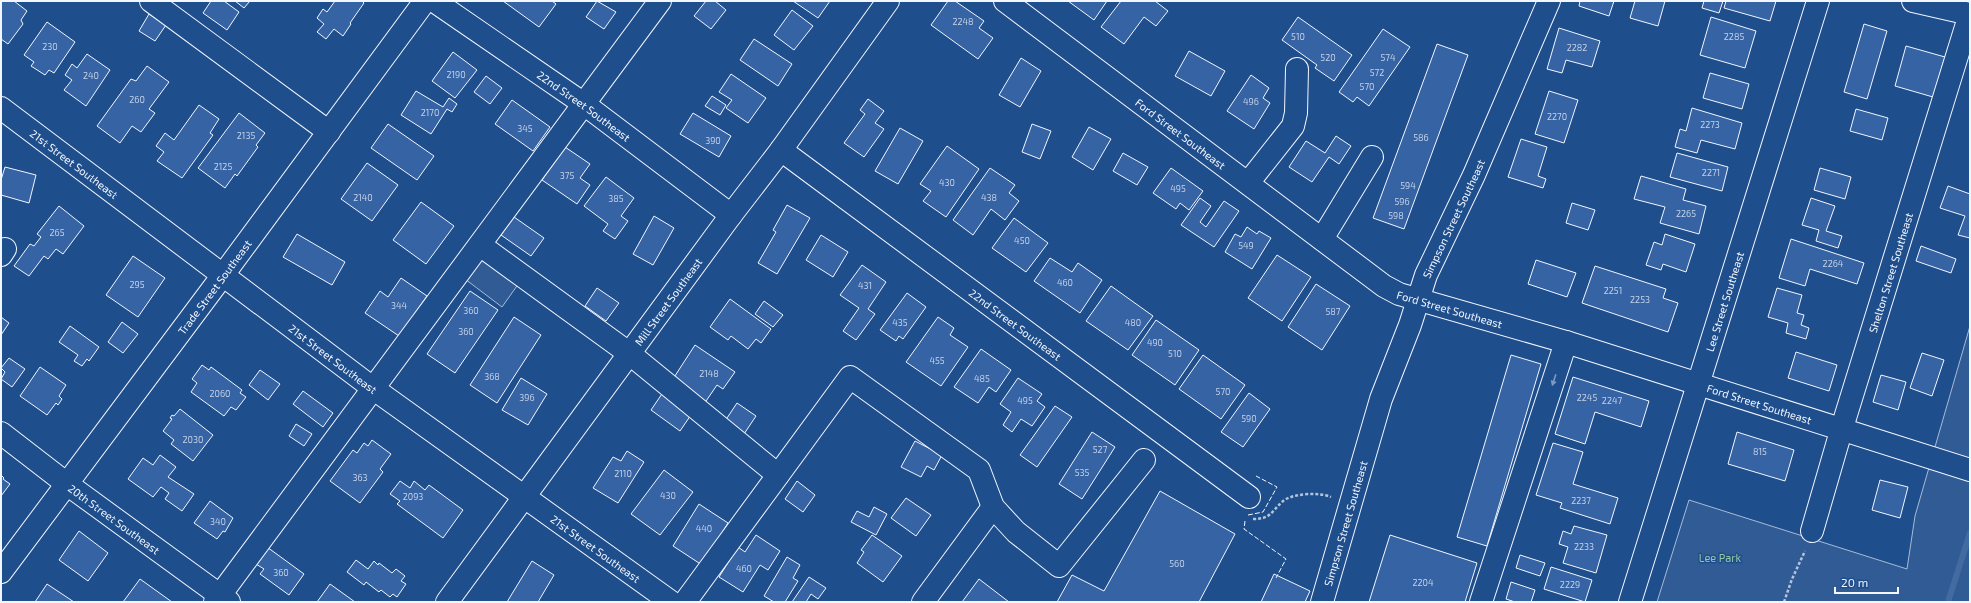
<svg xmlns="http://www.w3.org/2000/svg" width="1971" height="603" viewBox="0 0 1971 603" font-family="'Exo 2',sans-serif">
	<rect width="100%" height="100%" fill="#1f4e8c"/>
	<path fill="#305b95" stroke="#a8bbd7" d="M482,255L519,283L502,307L465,279Z
		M1970,326V602H1657L1689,500L1907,569L1915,516Z"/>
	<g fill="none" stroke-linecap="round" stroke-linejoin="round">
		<path stroke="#446ba0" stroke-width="6" d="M1948,602L1970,533"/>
	</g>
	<path fill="#3563a3" stroke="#f2f6ff" d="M3,1H14L27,11L21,20L23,24L8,44L1,39V3Z
		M211,1H224L239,12L227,30L203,13Z
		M235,1H250L244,8Z
		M335,1H362L364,3L350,23L351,24L343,36L334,29L326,39L317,32L324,24L317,18L323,9L327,12Z
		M503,1H552L556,4L539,27Z
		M597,1L616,12L604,29L586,17Z
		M706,1H715L726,10L711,29L694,16Z
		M793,1H830L818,18Z
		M948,1H955L984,21L979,28L993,38L978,59L931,25Z
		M1068,1H1107L1094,20Z
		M1121,1H1155L1168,11L1156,26L1144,17L1124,44L1101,27Z
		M1580,1H1614L1609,16L1579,6Z
		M1635,1H1665L1658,26L1630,18Z
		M1704,1H1723L1719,13L1702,8Z
		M1726,1H1776L1770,21L1724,8Z
		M792,10L813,26L794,50L774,35Z
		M149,14L166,25L155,41L139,31Z
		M1298,17L1352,55L1334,81L1315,68L1317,65L1282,40Z
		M1711,17L1756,31L1745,68L1700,55Z
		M47,22L75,42L54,73L49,70L45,75L31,66L34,62L24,55Z
		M1864,24L1887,31L1867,99L1844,92Z
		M1559,28L1600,41L1592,67L1566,60L1562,73L1547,69Z
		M1383,29L1410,47L1369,106L1357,97L1353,102L1339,92Z
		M754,39L792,64L778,86L740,60Z
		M1437,44L1468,55L1404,229L1373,218Z
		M1906,46L1945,57L1933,97L1895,86Z
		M1189,51L1225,71L1211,96L1175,76Z
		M453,52L477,70L455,98L432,81Z
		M87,54L110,70L86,106L64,90L72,80L65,75L72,64L77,68Z
		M1021,58L1041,71L1020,107L999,95Z
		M147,66L169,82L149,109L155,113L141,132L132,126L120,143L97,126L131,79L136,81Z
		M1710,73L1749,84L1742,109L1703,98Z
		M731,74L766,98L748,123L726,108L732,100L719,92Z
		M1251,75L1269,88L1263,98L1270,103L1254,129L1227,111Z
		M486,76L502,88L490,104L474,92Z
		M416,91L443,107L449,98L457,104L452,112L447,109L431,134L401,115Z
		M1549,91L1578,100L1564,143L1535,134Z
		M712,96L726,105L720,115L705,106Z
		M868,99L884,111L875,123L884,129L864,157L844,143L865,114L860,110Z
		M512,100L550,127L533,151L495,124Z
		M199,105L219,119L210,133L213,135L182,178L157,161L164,152L156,146L165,133L174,140Z
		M1692,108L1742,123L1735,149L1701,140L1697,153L1675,147L1680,129L1686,131Z
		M1856,109L1888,118L1882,140L1850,131Z
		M239,113L265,133L256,145L258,147L237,176L235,174L225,188L198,168Z
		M693,113L731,136L719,157L680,134Z
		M388,124L434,156L417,180L371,148Z
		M1032,124L1051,131L1040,159L1022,152Z
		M1089,127L1111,139L1093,170L1072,157Z
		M900,128L923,141L898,184L875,171Z
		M1336,136L1351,146L1339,164L1329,157L1312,182L1289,167L1306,141L1325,153Z
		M1521,139L1547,147L1538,176L1546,179L1543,188L1508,177Z
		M947,146L979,169L946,217L923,201L931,191L920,184Z
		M565,147L590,164L580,178L590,185L577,204L542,180Z
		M1123,153L1148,167L1137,185L1113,171Z
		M1677,153L1728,167L1722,191L1670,177Z
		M367,163L398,185L372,221L341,199Z
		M5,167L36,175L29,203L1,195V180Z
		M990,168L1015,185L1009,193L1019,201L1005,220L991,209L973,235L953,220Z
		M1171,168L1203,191L1189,210L1180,203L1176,209L1153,193Z
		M1820,168L1851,177L1845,199L1814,190Z
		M1641,176L1686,189L1683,200L1706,206L1699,234L1660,223L1665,207L1634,199Z
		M606,177L634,198L621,216L628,221L615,239L603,231L608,224L584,206Z
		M1948,186L1970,194V238L1958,235L1965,216L1940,208Z
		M1200,198L1211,206L1200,222L1206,227L1224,201L1239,211L1214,247L1181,225Z
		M1811,198L1835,206L1826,231L1842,236L1838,248L1816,241L1819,230L1802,225Z
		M421,202L454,226L426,264L393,240Z
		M1572,203L1595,210L1588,230L1566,223Z
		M787,205L810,218L777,274L758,263L776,232L773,230Z
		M59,206L84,226L63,254L56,249L48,259L44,256L29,276L14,266L30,244L34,246L41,237L37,234Z
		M654,216L674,228L653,265L633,254Z
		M514,217L544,238L531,256L501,235Z
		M1014,218L1048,243L1026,272L992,248Z
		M1247,227L1257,234L1259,231L1271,238L1252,269L1225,252L1235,234L1241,237Z
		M297,234L345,262L332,285L283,257Z
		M1665,234L1695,244L1686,272L1663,264L1661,270L1646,265L1654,242L1662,245Z
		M821,235L848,252L833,277L806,260Z
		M1791,239L1864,263L1857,284L1810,269L1805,286L1779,278Z
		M1921,246L1956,259L1951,273L1916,261Z
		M1277,255L1311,277L1282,321L1248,298Z
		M133,256L165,278L138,317L106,295Z
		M1050,258L1072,272L1078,263L1102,280L1080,313L1034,281Z
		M1536,260L1576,273L1567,297L1528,284Z
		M862,265L886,282L868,309L875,314L856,340L843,331L859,308L840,295Z
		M1595,266L1666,289L1663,298L1678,303L1668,332L1582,303Z
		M401,278L427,296L399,336L365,313L380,291L388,297Z
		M1316,284L1350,306L1322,350L1288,327Z
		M1111,286L1153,316L1128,350L1086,321Z
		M597,288L619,303L606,321L585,306Z
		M1777,288L1802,295L1797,313L1804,315L1801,325L1809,328L1806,339L1786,333L1788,323L1768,317Z
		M470,291L498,310L455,373L427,354Z
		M907,293L926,307L903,339L899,336L896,341L880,330Z
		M730,299L771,329L761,343L756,339L748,349L731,336L728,340L710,327Z
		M764,301L783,315L773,327L755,314Z
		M1,317L9,323L1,335Z
		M514,317L541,335L497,403L470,385Z
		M938,317L954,328L950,335L968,347L941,386L906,362Z
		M1156,320L1199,350L1175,385L1132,355Z
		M122,322L138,334L123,353L108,342Z
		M70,326L99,347L89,361L87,359L82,366L74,361L78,355L59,342Z
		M695,345L735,372L723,389L717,385L704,404L671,382Z
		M981,349L1011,370L996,392L989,387L978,403L954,387Z
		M1796,352L1837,365L1829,391L1788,378Z
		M1922,353L1944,360L1932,396L1910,388Z
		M1203,355L1245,385L1221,419L1179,389Z
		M1511,355L1541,364L1487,546L1457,537Z
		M9,358L25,369L12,387L1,379L5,372L1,368Z
		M202,365L209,370L211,367L242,390L240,393L246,397L236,410L231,407L224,416L191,392L197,383L192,379Z
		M40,367L66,385L59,396L62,399L58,405L56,403L47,415L20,396Z
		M260,370L280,384L268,400L249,385Z
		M1881,375L1906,382L1898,410L1873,402Z
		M1573,377L1649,401L1641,427L1595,412L1585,444L1555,434Z
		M521,378L547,394L528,425L502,410Z
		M1018,378L1042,394L1037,401L1045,407L1032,426L1021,419L1012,432L1003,425L1011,412L1000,404Z
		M666,388L695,409L680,431L651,410Z
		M303,391L333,413L323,427L293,404Z
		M1249,393L1270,409L1243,447L1221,432Z
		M737,403L756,416L742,437L723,424Z
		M1055,406L1072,417L1037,467L1020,455Z
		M180,409L213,435L193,461L171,444L174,440L163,431L172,419L170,418L172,415L174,416Z
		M296,424L312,434L304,446L289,436Z
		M1092,432L1115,447L1082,499L1059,484Z
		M1737,432L1794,450L1785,481L1728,464Z
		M372,440L391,454L380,469L383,472L360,503L330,481L353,450L357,453L364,443L368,446Z
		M915,441L942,455L934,470L927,466L921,477L901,467Z
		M1553,443L1583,452L1573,484L1618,498L1610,524L1560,508L1562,503L1536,495Z
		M627,451L644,462L618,503L593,488L613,457L621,461Z
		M160,455L176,467L168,477L194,494L182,511L165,499L169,493L161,487L153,497L128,479L143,458L153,465Z
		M664,470L693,492L660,535L631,514Z
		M1,475L4,478L3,479L10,484L1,496Z
		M1880,480L1908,487L1900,518L1872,510Z
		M400,481L410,488L414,481L425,490L429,485L463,510L443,538L397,504L400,501L390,494Z
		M797,481L815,495L803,512L785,499Z
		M1160,491L1235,534L1199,602H1057L1072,575L1104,591Z
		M906,498L931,515L916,536L891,518Z
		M210,501L233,518L225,532L223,531L217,539L194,523Z
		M699,504L728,523L702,565L673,546Z
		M874,507L887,514L876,535L851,522L857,511L869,517Z
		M1574,526L1607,535L1596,573L1563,563L1568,547L1559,544L1563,531L1571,534Z
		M79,531L108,553L88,581L59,560Z
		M756,535L780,551L768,570L760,565L743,592L719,577L738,547L745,552Z
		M872,535L902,556L883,582L857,563L864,552L861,550Z
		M1390,535L1477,563L1465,602H1369Z
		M267,547L304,574L289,595L260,574L264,569L256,564Z
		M1520,555L1545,563L1540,576L1516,568Z
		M787,557L800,565L793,578L798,581L785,602H774L764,596Z
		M356,560L368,569L374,561L378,565L379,563L392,573L396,569L405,576L401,581L406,584L397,597L393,594L390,597L381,590L379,592L366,582L364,585L347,572Z
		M532,561L554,575L538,602H507Z
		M1551,567L1592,580L1585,602L1544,589Z
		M1274,574L1310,591L1305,602H1261Z
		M809,577L826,588L818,599L811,594L806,602H792Z
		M140,579L172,602H123Z
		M979,579L1009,602H962Z
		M1511,582L1535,590L1531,602H1515L1506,599Z
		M47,584L74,602H35Z
		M330,584L355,602H317Z"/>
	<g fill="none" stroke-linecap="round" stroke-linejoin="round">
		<g stroke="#f2f6ff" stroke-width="24">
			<g id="minor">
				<path d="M151,1L329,132"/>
				<path id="s1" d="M434,1L584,104L731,215"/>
				<path id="s2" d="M1005,1L1384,286L1399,294L1566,342L1970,470"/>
				<path d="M1913,1L1970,14"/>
				<path id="s3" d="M1,108L374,389L671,602"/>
				<path id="s4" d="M781,150L1249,497"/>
				<path d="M1248,183L1293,126L1296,113L1297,69"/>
				<path d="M1322,239L1372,157"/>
				<path d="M480,245L630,354L778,475"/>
				<path d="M1,255L5,249"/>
				<path id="s5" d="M1,433L67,484L229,602"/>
				<path id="s6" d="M1812,531L1841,431L1970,14"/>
				<path id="s7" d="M1,572L223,275L425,1"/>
				<path d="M215,602L660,1"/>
				<path id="s8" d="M447,602L731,215L781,150L888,1"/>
				<path d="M685,602L850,377L979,470L993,507L1016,532L1059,566L1144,460"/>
				<path d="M923,602L993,507"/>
				<path id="s9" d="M1322,602L1381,399L1410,325L1426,275L1474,175L1549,1"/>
				<path d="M1481,602L1566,342"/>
				<path id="s10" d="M1630,602L1818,1"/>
			</g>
		</g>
		<path stroke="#b3c4dc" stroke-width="2.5" stroke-dasharray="3 2" stroke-linecap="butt" d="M1253,519C1271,519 1271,512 1282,502C1291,493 1320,492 1331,497
			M1784,602L1792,579L1805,551"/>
		<use href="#minor" stroke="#1f4e8c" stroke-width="22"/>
		<path stroke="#f2f6ff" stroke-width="1" stroke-dasharray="5 2" stroke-linecap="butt" d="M1248,515L1263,512L1277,487L1256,476
			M1245,521L1244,529L1286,559L1276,578"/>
	</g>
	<defs><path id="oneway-solid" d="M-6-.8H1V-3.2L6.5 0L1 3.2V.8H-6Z"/></defs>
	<use fill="#7e9ac0" href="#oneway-solid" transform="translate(1554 380) rotate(108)"/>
	<g text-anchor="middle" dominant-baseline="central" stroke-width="3" stroke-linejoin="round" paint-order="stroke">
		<g font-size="9" fill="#c3d1e8">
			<text x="963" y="21">2248</text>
			<text x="1298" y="36">510</text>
			<text x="1734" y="36">2285</text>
			<text x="50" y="46">230</text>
			<text x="1577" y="47">2282</text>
			<text x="1328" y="57">520</text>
			<text x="1388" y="57">574</text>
			<text x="1377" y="72">572</text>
			<text x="456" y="74">2190</text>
			<text x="91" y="75">240</text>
			<text x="1367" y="86">570</text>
			<text x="137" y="99">260</text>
			<text x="1251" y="101">496</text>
			<text x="430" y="112">2170</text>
			<text x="1557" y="116">2270</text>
			<text x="1710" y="124">2273</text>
			<text x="525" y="128">345</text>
			<text x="246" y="135">2135</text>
			<text x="1421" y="137">586</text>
			<text x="713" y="140">390</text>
			<text x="223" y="166">2125</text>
			<text x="1711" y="172">2271</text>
			<text x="567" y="175">375</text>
			<text x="947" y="182">430</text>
			<text x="1408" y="185">594</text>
			<text x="1178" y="188">495</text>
			<text x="363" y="197">2140</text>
			<text x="989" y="197">438</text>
			<text x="616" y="198">385</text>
			<text x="1402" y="201">596</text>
			<text x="1686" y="213">2265</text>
			<text x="1396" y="215">598</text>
			<text x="57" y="232">265</text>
			<text x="1022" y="240">450</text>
			<text x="1246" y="245">549</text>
			<text x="1833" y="263">2264</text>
			<text x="1065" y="282">460</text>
			<text x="137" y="284">295</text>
			<text x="865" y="285">431</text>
			<text x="1613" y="290">2251</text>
			<text x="1640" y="299">2253</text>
			<text x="399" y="305">344</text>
			<text x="471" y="310">360</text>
			<text x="1333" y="311">587</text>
			<text x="900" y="322">435</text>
			<text x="1133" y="322">480</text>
			<text x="466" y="331">360</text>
			<text x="1155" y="342">490</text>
			<text x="1175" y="353">510</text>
			<text x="937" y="360">455</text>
			<text x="709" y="373">2148</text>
			<text x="492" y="376">368</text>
			<text x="982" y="378">485</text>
			<text x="1223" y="391">570</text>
			<text x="220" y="393">2060</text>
			<text x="527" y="397">396</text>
			<text x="1587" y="397">2245</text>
			<text x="1025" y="400">495</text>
			<text x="1612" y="400">2247</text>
			<text x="1249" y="418">590</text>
			<text x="193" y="439">2030</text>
			<text x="1100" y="449">527</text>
			<text x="1760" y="451">815</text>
			<text x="1082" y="472">535</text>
			<text x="623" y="473">2110</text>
			<text x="360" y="477">363</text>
			<text x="668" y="495">430</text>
			<text x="413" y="496">2093</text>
			<text x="1581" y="500">2237</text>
			<text x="218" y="521">340</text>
			<text x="704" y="528">440</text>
			<text x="1584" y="546">2233</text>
			<text x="1177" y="563">560</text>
			<text x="744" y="568">460</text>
			<text x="281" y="572">360</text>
			<text x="1423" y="582">2204</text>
			<text x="1570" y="584">2229</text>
		</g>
		<g font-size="11" fill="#f2f6ff" stroke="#1f4e8c">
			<text stroke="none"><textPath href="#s1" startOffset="183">22nd Street Southeast</textPath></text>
			<text stroke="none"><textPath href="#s2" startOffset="220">Ford Street Southeast</textPath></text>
			<text stroke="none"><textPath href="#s3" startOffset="92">21st Street Southeast</textPath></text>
			<text stroke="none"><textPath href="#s9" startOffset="406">Simpson Street Southeast</textPath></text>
			<text stroke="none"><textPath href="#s6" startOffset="270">Shelton Street Southeast</textPath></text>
			<text stroke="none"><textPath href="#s7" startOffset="356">Trade Street Southeast</textPath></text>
			<text stroke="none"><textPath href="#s10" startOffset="315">Lee Street Southeast</textPath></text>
			<text stroke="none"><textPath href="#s8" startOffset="373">Mill Street Southeast</textPath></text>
			<text stroke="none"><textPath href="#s2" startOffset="544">Ford Street Southeast</textPath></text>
			<text stroke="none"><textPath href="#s4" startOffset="292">22nd Street Southeast</textPath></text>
			<text stroke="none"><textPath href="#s3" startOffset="416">21st Street Southeast</textPath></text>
			<text stroke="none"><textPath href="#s2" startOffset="868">Ford Street Southeast</textPath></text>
			<text stroke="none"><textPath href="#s5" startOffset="142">20th Street Southeast</textPath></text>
			<text stroke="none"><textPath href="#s9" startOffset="82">Simpson Street Southeast</textPath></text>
			<text stroke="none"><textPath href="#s3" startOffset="740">21st Street Southeast</textPath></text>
		</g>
		<g font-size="11" fill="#97c8a6" stroke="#1f4e8c">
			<text x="1720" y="557">Lee Park</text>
		</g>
	</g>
	<rect width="1971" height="603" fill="none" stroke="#f2f6ff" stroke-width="4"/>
	<path d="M1835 587v6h63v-6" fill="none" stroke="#f2f6ff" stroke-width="2"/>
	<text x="1841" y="587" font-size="12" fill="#f2f6ff" stroke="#1f4e8c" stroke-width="3" paint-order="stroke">20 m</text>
</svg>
